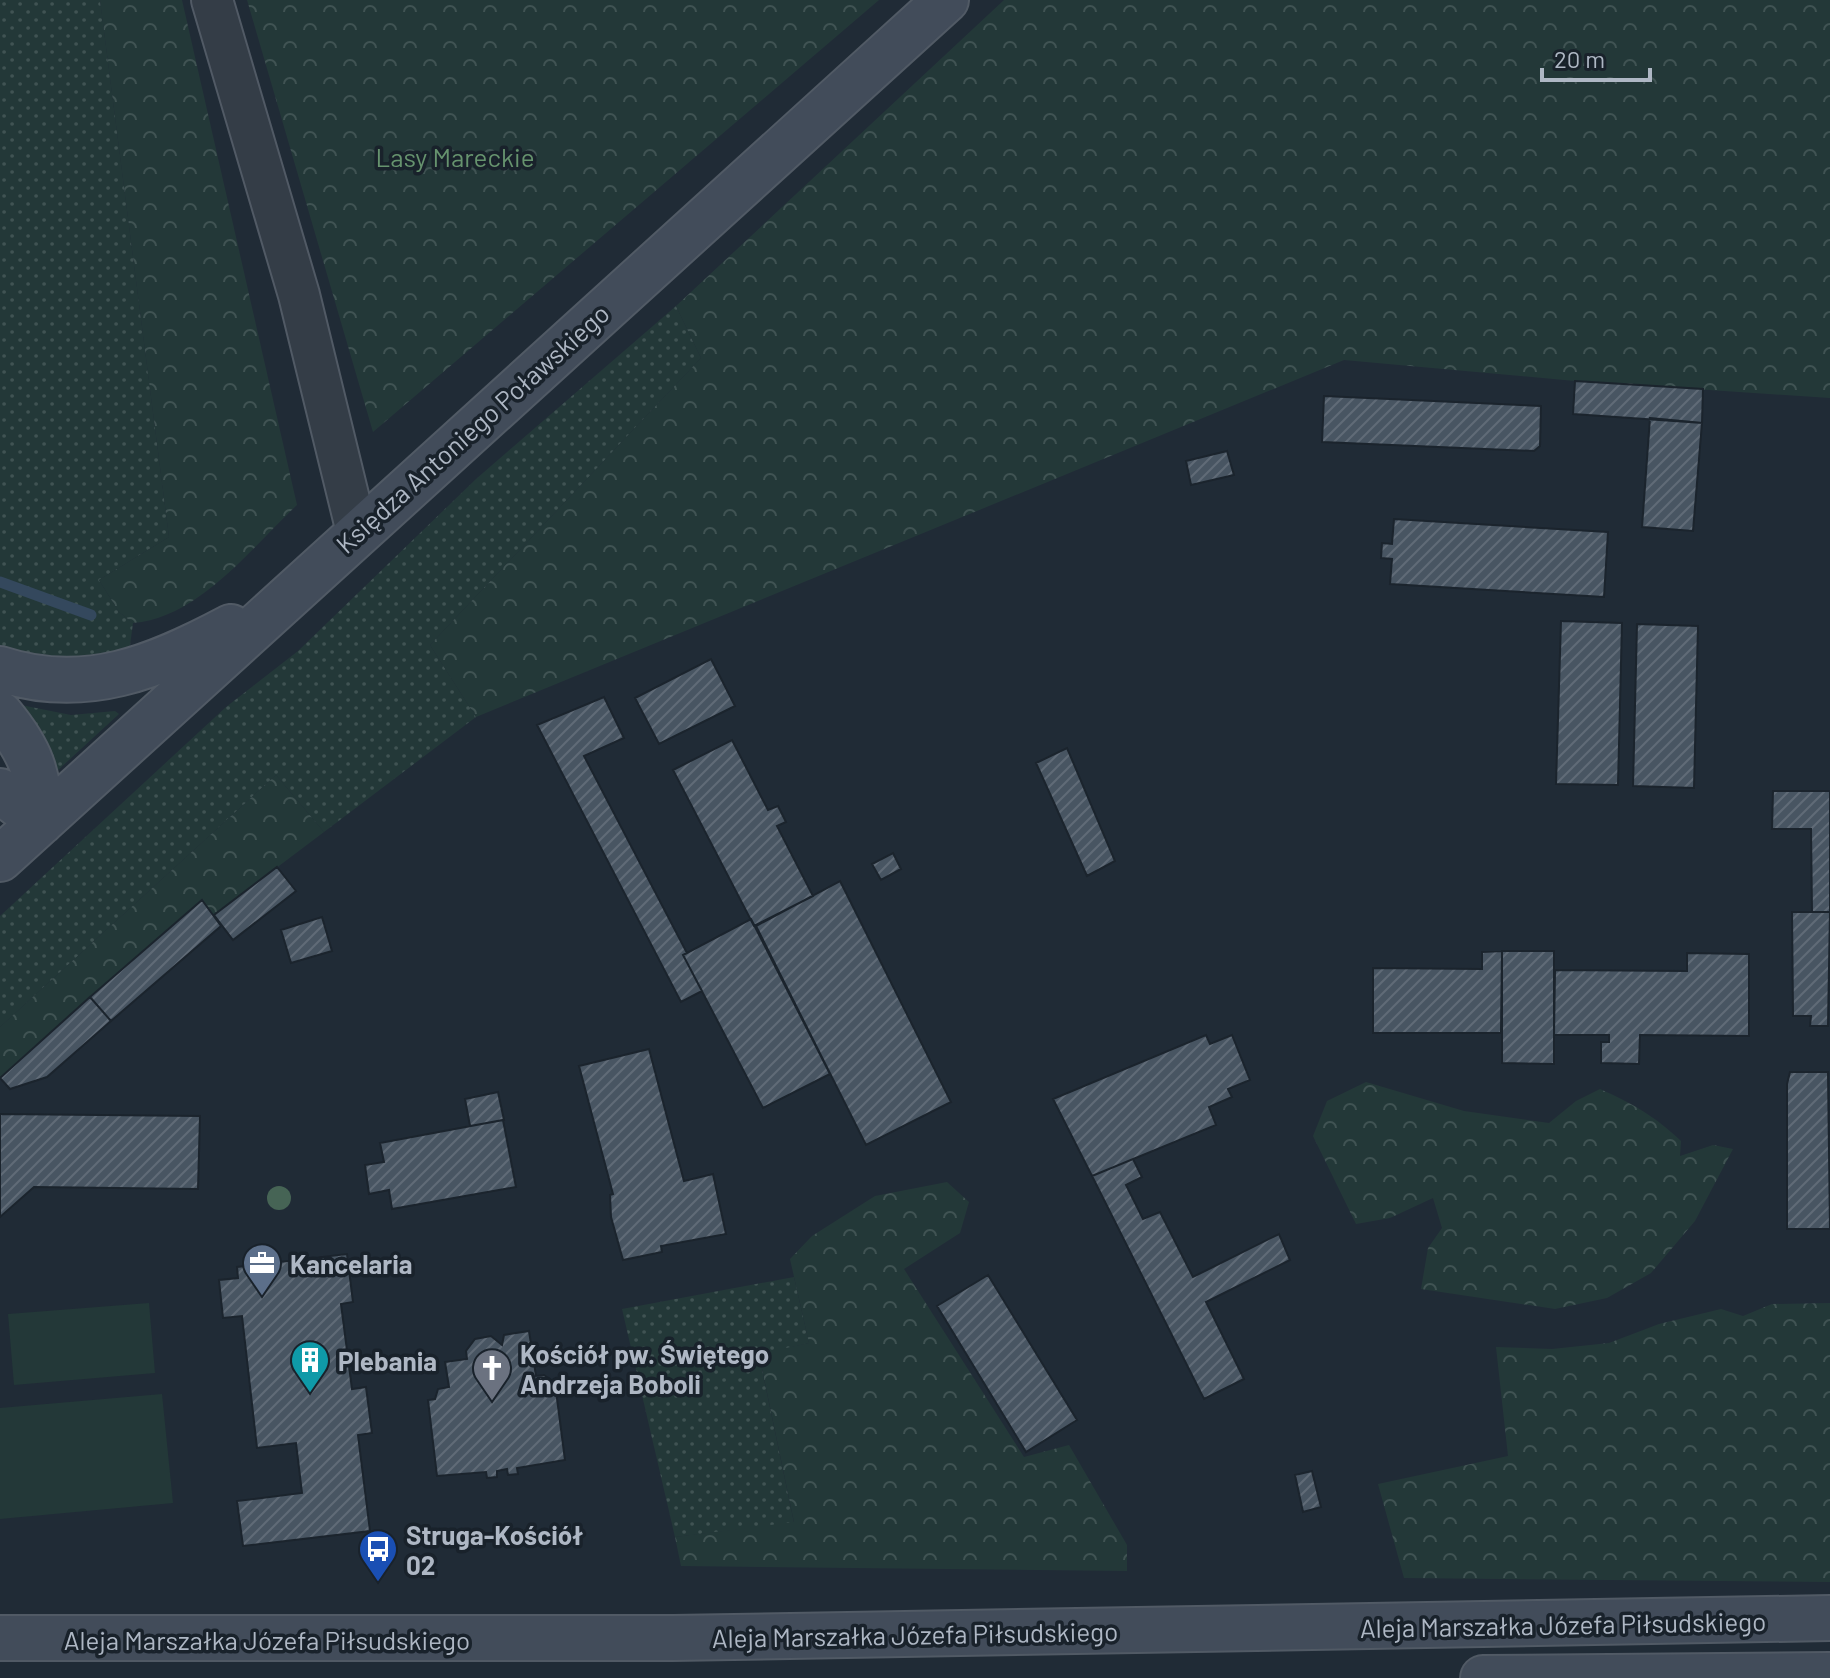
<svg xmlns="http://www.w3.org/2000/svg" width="1830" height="1678" viewBox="0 0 1830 1678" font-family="Barlow,sans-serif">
	<defs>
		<pattern id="grass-dots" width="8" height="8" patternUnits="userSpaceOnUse" patternTransform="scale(2)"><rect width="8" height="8" fill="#233838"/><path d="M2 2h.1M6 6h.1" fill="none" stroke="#405353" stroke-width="1.8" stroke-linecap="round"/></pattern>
		<pattern id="forest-crowns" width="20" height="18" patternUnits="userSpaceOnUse" patternTransform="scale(2)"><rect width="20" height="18" fill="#233838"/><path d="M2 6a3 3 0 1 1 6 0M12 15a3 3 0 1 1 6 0" fill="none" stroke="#405353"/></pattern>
		<pattern id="building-hatch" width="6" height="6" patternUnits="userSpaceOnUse" patternTransform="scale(2)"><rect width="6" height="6" fill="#485562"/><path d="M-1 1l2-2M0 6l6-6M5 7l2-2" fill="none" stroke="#606b77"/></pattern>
	</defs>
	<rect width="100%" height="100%" fill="#202b36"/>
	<path fill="url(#grass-dots)" d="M0,0H100L169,537L99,580L119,612L133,623L129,653L48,662L0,647Z
		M676,306L701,358L430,645L476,717L324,832L276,775L0,1027V916L226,707L298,651L476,479Z
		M16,704L71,715L115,711L119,714L56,772Z
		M794,1277L809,1343L759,1355L794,1523L675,1537L622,1309Z"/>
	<path fill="url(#forest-crowns)" d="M100,0H182L297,505C252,547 199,618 133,623L119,612L99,580L169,537Z
		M247,0H879L373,432Z
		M1004,0H1830V398L1575,381L1344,360L476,717L430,645L701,358L676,306Z
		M276,775L324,832L214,915L202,900L0,1078V1027Z
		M1366,1082L1464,1111L1549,1123L1576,1101L1600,1089C1632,1103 1656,1117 1681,1141L1680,1156L1713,1145L1733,1149L1695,1221L1651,1273L1607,1298L1555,1309L1421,1289L1428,1248L1442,1228L1433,1198L1390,1218L1356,1224L1313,1136L1327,1101Z
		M947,1182L969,1202L960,1233L904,1269L1024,1457L1069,1445L1127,1545V1571L681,1566L675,1537L794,1522L759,1354L809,1343L790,1259L812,1236L875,1196Z
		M1830,1303V1582L1404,1578L1378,1484L1508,1456L1496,1347L1552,1349L1609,1343L1659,1324L1721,1309L1743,1316L1772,1304Z"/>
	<path fill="#233838" d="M149,1303L155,1373L14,1385L8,1314Z
		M162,1394L173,1503L0,1519V1408Z"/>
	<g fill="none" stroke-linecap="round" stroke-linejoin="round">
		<path stroke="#34485d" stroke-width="11" d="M0,582L91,615"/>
	</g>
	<path fill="url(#building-hatch)" stroke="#1b242d" stroke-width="2" d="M1575,381L1703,389L1702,423L1573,414Z
		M1324,396L1541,406L1540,446L1534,451L1322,442Z
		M1650,418L1702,423L1693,531L1642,527Z
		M1227,451L1234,475L1191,485L1186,461Z
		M1394,519L1608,532L1604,597L1390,584L1392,559L1381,558L1382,543L1392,544Z
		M1561,621L1622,623L1618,785L1556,784Z
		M1637,624L1698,626L1694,788L1633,786Z
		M711,659L735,706L659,744L635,698Z
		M604,697L624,738L584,756L687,953L683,955L702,991L681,1002L537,725Z
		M732,740L768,810L778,806L786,822L777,826L813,896L754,926L673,770Z
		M1067,748L1115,861L1087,876L1036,763Z
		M1773,791H1830V912H1812L1811,829H1772Z
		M893,853L901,869L881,880L872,864Z
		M277,867L296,891L233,940L214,915Z
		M840,881L951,1102L866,1145L756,926Z
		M202,900L221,926L111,1021L90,997Z
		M1792,912H1830L1828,1026H1810L1811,1016H1793Z
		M322,917L332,951L291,963L281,930Z
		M751,919L830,1074L763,1108L683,955Z
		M1502,951L1501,1033H1373V968L1482,969V952Z
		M1502,951H1554V1064L1502,1063Z
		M1687,953L1749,954V1036L1640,1035L1639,1064L1601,1063V1042H1609V1035H1554L1555,970L1687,971Z
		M90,997L111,1021L47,1077L10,1089L0,1078Z
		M1206,1035L1210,1044L1232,1035L1250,1080L1228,1089L1232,1097L1209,1107L1216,1125L1092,1176L1053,1099Z
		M649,1049L684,1181L713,1174L726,1234L661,1246L662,1252L623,1260L611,1217L610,1195L613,1194L579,1066Z
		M1790,1072H1828L1830,1229H1787V1084Z
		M498,1092L504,1120L470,1126L465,1099Z
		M0,1114L200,1116L198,1189L34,1187L0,1217Z
		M503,1120L516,1187L392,1209L389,1190L369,1194L365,1165L384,1162L380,1143Z
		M1133,1159L1142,1177L1126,1185L1143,1219L1160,1212L1193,1277L1279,1234L1290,1260L1206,1302L1244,1379L1204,1399L1092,1176Z
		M347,1254L353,1302L341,1304L352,1389L366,1387L372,1433L358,1435L370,1531L243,1546L237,1501L302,1493L296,1443L257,1448L242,1316L223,1318L219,1280L238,1278L237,1267Z
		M988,1275L1077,1420L1026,1452L937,1306Z
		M529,1331L536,1376L544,1375L555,1383L565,1460L517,1468L518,1474L508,1475L507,1469L497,1471V1477L487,1478L486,1472L437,1476L428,1400L435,1399L438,1389L449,1387L445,1362L467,1359L466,1351L475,1339L491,1336L502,1345L504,1335Z
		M1312,1471L1321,1507L1303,1512L1295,1475Z"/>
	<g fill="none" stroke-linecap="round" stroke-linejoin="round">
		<g stroke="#515a65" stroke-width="44">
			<path id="minor" d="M212,0L299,295L357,532"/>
		</g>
		<g stroke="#515a65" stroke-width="48">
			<path id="secondary" d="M0,669C85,697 156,667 231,627
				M0,714C31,751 39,774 41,822
				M0,791L41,822
				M0,859L946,0
				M0,1638H673L1830,1618
				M1483,1678L1830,1675"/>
		</g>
		<use href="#minor" stroke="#343d47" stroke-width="40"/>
		<use href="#secondary" stroke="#424c5a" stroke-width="44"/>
	</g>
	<circle fill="#466455" cx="279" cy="1198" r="12"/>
	<defs>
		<g id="office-pin" transform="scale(2)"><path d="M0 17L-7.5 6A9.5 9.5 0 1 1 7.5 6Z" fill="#5c6f8a" stroke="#19222b"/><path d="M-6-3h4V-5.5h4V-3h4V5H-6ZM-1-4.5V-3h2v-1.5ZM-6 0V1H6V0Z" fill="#fff"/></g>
		<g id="building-pin" transform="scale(2)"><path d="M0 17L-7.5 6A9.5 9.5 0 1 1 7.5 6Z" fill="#0f9aa8" stroke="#19222b"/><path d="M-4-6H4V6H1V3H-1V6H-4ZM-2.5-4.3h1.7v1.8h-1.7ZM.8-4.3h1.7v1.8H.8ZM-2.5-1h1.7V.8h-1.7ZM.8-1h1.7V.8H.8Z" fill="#fff"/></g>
		<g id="church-pin" transform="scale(2)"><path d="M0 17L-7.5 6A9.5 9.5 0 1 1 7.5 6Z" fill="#6b7280" stroke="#19222b"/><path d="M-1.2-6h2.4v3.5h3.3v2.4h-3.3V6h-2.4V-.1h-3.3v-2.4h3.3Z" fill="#fff"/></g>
		<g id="bus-pin" transform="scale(2)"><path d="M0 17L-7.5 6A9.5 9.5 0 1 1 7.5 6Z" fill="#1a4fb4" stroke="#19222b"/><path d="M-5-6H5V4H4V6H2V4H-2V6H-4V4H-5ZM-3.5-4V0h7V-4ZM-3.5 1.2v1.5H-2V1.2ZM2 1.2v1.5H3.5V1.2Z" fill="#fff"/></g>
	</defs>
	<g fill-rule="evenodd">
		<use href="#office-pin" x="262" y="1263"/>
		<use href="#building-pin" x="310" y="1360"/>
		<use href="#church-pin" x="492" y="1368"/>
		<use href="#bus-pin" x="378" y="1549"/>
	</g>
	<g text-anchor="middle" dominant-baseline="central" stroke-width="7" stroke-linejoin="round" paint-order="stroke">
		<g font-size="26" fill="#66936e" stroke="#19222b">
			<text x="455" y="156">Lasy Mareckie</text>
		</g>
		<g font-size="26" fill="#aeb7c4" stroke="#19222b">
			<text transform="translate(472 428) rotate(-42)">Księdza Antoniego Poławskiego</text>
			<text transform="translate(1563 1624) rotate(-1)">Aleja Marszałka Józefa Piłsudskiego</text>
			<text transform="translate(915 1634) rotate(-1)">Aleja Marszałka Józefa Piłsudskiego</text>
			<text x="267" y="1639">Aleja Marszałka Józefa Piłsudskiego</text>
		</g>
		<g font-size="26" font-weight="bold" fill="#aeb7c4" stroke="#19222b" text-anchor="start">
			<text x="290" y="1263">Kancelaria</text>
			<text x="520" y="1353">Kościół pw. Świętego<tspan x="520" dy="30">Andrzeja Boboli</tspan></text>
			<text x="338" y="1360">Plebania</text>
			<text x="406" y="1534">Struga-Kościół<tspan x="406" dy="30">02</tspan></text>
		</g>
	</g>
	<path d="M1542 68v12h108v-12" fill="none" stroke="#aeb7c4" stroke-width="4"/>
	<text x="1554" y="68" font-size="24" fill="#aeb7c4" stroke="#19222b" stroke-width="6" paint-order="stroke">20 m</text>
</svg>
